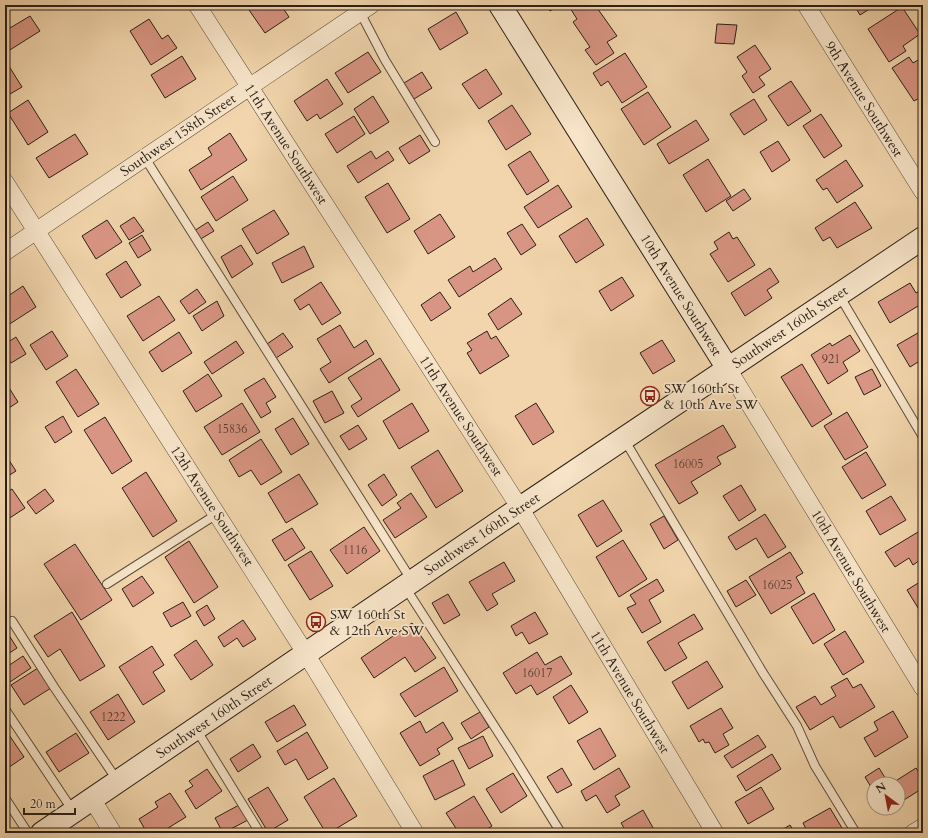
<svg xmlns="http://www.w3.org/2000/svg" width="928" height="838" viewBox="0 0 928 838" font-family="Cardo,serif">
	<rect width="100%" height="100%" fill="#f2d5ac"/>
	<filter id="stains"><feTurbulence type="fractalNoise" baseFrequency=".005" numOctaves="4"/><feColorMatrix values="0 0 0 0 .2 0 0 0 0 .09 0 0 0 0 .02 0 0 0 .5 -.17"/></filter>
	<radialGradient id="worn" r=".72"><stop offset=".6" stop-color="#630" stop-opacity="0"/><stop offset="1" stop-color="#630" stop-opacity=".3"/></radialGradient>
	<path fill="#d99583" stroke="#2a2018" d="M96,5H107L99,10Z
		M255,5H270L273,10L281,5L289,17L265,33L249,10Z
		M546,5H559L550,11Z
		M575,5H595L617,36L607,42L614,53L596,65L585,50L590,47L573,22L577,19L570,8Z
		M854,5H876L860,15Z
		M902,7L920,34L903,46L906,51L889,62L868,29Z
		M456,12L468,33L440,50L428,29Z
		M30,16L40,31L5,53V19L10,28Z
		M149,19L162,39L168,35L177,48L151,65L130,31Z
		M717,24L737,25L734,44L715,43Z
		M755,45L771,69L759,77L765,85L753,93L742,76L747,72L737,57Z
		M368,52L381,72L348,93L335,73Z
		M625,53L647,87L622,103L608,81L601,86L593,73Z
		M182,56L196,79L165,98L151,75Z
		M909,57L913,63L923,57V96L914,101L892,68Z
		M7,63L22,87L5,97V64Z
		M486,69L502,94L479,109L462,84Z
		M422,72L432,88L414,99L404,83Z
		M327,79L343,104L320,119L317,114L307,121L294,101Z
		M791,81L811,111L788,126L768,96Z
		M648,92L671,127L644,145L621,109Z
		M373,96L389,122L370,134L354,109Z
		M754,99L767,120L744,135L730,114Z
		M28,100L48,132L28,145L8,113Z
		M512,105L531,134L506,150L488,121Z
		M821,114L842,146L824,158L803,126Z
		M354,116L365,134L337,153L325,134Z
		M696,120L709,140L669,164L657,144Z
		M230,133L247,160L201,190L189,170L212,155L208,148Z
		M75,134L88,154L49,178L36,158Z
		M420,135L430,151L409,164L399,148Z
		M778,141L790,160L772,172L760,152Z
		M371,151L376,159L388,151L394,160L358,183L347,166Z
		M530,151L549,181L527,195L508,165Z
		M708,159L731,196L706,212L683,175Z
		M846,160L863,186L837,203L827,188L823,190L816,180Z
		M233,176L248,200L216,221L201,197Z
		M388,183L410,219L387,233L365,197Z
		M558,185L572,207L538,228L524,207Z
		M744,189L751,199L733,211L726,201Z
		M855,202L872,228L837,248L830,237L823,241L815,228Z
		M274,210L289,234L257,254L242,229Z
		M440,214L455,237L428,254L414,231Z
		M134,217L144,231L129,240L120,226Z
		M587,218L604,245L576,263L559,236Z
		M107,220L122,242L96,259L82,236Z
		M208,222L214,231L199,240L194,231Z
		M522,224L536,245L521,255L507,233Z
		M729,232L733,239L737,237L755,265L728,282L710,254L718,249L714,242Z
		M142,235L151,250L138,258L129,243Z
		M241,245L253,264L232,278L221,257Z
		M304,246L314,267L282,283L272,263Z
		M495,258L502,269L459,297L448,280L470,266L473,272Z
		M126,261L141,285L121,298L106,274Z
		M770,268L779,282L767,290L772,298L745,316L731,293Z
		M622,277L634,296L611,311L599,291Z
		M321,282L341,313L322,325L309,304L300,310L294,300Z
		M910,283L916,293L923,289V303L890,323L878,302Z
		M23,286L36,307L5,327V298Z
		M197,289L206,302L189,314L180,301Z
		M440,292L451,308L431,321L421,305Z
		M159,296L175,320L143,341L127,316Z
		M511,298L522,314L498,330L488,314Z
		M217,301L224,316L202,331L193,316Z
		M340,325L354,348L366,340L374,354L329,383L320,369L331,362L317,339Z
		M923,330V359L910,367L897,345Z
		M52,331L68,356L46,370L30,345Z
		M487,331L491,339L496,336L509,356L480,374L467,353L472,350L467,343Z
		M179,332L192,353L162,372L149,352Z
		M283,333L293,347L276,358L267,344Z
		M850,335L860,351L843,362L848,371L828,384L811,355L830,343L832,346Z
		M16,337L26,354L11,363L5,354V344Z
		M662,340L675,361L653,374L640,353Z
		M236,341L244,353L212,374L204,362Z
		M380,358L400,390L358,417L351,406L362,399L348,378Z
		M802,364L832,414L812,427L781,377Z
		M76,369L99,404L78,417L56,382Z
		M872,369L881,386L864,395L855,377Z
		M208,374L222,396L196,412L183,391Z
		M264,378L276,397L266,403L271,412L261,418L244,390Z
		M6,383L18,402L6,410L5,384Z
		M332,391L344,413L325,423L313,401Z
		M242,403L260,432L222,455L204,427Z
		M412,403L429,431L399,449L383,421Z
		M536,403L554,432L533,445L515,416Z
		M847,412L868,447L845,460L824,426Z
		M63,416L72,432L55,443L45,427Z
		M105,417L132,461L112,474L84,430Z
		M293,418L309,444L291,455L275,429Z
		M358,425L367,439L349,450L340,436Z
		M723,425L736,447L717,457L721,464L691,482L698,493L679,504L655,465Z
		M261,439L282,472L261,485L251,470L239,477L229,460Z
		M438,450L463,491L436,508L411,467Z
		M866,452L886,485L862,499L842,467Z
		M5,454L16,471L5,478Z
		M146,472L177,521L153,537L122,488Z
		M299,474L318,504L286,523L268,493Z
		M384,474L397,495L382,506L368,485Z
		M741,485L756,510L739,521L723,496Z
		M12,489L25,508L5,521V493Z
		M45,489L54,501L36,514L27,502Z
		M411,493L427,517L395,538L383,520L401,508L397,503Z
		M891,496L906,520L880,535L866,511Z
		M603,500L622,531L597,547L578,515Z
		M765,514L786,547L768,558L756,538L736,550L728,537Z
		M664,516L678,540L664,549L650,524Z
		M364,527L380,551L347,574L330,550Z
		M292,528L305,548L285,561L272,540Z
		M923,529V558L913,565L909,558L895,567L885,552Z
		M623,540L647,579L619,597L596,557Z
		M189,541L218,587L194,603L165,557Z
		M75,544L112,600L81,620L44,564Z
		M311,551L333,586L310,600L288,565Z
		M790,552L803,573L796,577L805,593L771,614L749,577Z
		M504,562L515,581L492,594L498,604L487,611L469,582Z
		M142,576L154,593L133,607L122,589Z
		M657,579L664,591L649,600L661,622L642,633L627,608L636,604L630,595Z
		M746,580L756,595L736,607L727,591Z
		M923,580V616L907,590Z
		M814,593L835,630L813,644L791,607Z
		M448,594L460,615L444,624L432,603Z
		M183,602L191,616L171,627L163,613Z
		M207,605L215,619L204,626L196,612Z
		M72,612L105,666L80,681L60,649L48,657L34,636Z
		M535,612L548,634L529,644L522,632L516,636L511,626Z
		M694,614L703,629L678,643L687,658L665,671L647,642Z
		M243,620L256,639L243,647L237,638L224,647L218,637Z
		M412,623L436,658L415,672L405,657L374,678L361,658Z
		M5,629L17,648L5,656Z
		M845,631L864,662L843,675L824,644Z
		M196,640L213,665L191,680L174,655Z
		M152,646L164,665L153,672L165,691L143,705L119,667Z
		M537,652L545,665L561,656L572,674L537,695L531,685L516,694L503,673Z
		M23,656L31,668L10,682L5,674V668Z
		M707,661L723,687L688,709L672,682Z
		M444,667L458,691L415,717L400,694Z
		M38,668L51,688L24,705L11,685Z
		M847,678L853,688L861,684L875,707L840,728L833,716L810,730L796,707L815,696L821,705L836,696L831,687Z
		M571,685L588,712L569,724L553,697Z
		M118,694L135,722L108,740L90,712Z
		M294,705L306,725L277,742L265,722Z
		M721,708L733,728L723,734L729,745L715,753L709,742L705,743L703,739L699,742L690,726Z
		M893,711L908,737L875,757L864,738L878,730L874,722Z
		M480,712L489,727L471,739L461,723Z
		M420,721L426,733L443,722L453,739L437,749L440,754L420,766L400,733Z
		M600,728L616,756L594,770L577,741Z
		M5,729L24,757L5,770Z
		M307,732L328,768L308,780L296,759L285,765L277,751Z
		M76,733L89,753L59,772L46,752Z
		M758,735L766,747L732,768L724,756Z
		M483,736L493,756L469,769L458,748Z
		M253,744L261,757L238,772L230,759Z
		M772,754L781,769L746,791L737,776Z
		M453,760L465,785L435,800L423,776Z
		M562,768L572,785L557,793L547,777Z
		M619,768L630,787L615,796L620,805L607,813L596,795L586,801L581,791Z
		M879,768L889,784H874V792L865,777Z
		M916,768L923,779V788L904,800L898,789V784L894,782Z
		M207,769L222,791L196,809L185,791L193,786L189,781Z
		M513,773L527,796L501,813L486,789Z
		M334,778L357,816L329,833H326L304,797Z
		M268,787L288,820L268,832L248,799Z
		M761,787L774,809L748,824L735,802Z
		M170,793L186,817L160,833H147L139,819L158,807L155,802Z
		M474,796L492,826L481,833H459L446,813Z
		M239,805L248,820L223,833L215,818Z
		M830,808L845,833H808L803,823Z
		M643,810L656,833H627L621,823Z
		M790,825L795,833H777Z"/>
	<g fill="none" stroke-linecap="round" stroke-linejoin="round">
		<g stroke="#5c4d3d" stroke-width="10">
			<path id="lane" d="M360,12L385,60L435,142
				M145,158L412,581
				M839,295L923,437
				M624,439L763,673L797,726L815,766L856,833
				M107,584L217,514
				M405,587L509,749L561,833
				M12,621L54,687L117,780
				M5,709L73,811
				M196,729L260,833
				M5,798L28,833"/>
		</g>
		<g stroke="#5c4d3d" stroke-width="18">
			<path id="street" d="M197,5L520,508L715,833
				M806,5L923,192
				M5,182L306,654L415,833
				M5,252L371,5
				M728,369L923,688
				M92,799L113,833
				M913,833L923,827"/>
		</g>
		<g stroke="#2a2018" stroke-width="24">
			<path id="secondary" d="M500,5L728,369
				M42,833L520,508L923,238"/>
		</g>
		<use href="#lane" stroke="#f7e4c9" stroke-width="8"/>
		<use href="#street" stroke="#f7e4c9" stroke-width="17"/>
		<use href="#secondary" stroke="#f7e4c9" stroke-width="22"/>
	</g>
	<defs>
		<g id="bus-ring" transform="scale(1)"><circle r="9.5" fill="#f7e4c9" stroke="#8f2418" stroke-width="1.5"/><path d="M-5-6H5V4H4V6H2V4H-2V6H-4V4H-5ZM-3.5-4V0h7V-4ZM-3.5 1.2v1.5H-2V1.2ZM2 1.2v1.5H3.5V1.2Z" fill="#8f2418"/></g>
	</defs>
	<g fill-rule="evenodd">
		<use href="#bus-ring" x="650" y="396"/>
		<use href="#bus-ring" x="316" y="622"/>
	</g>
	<g text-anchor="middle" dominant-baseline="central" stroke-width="3.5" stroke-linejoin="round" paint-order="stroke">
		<g font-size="12" fill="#563d33">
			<text x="831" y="359">921</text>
			<text x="232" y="429">15836</text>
			<text x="688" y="464">16005</text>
			<text x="355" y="550">1116</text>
			<text x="777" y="585">16025</text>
			<text x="537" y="673">16017</text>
			<text x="113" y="717">1222</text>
		</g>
		<g font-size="14" fill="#2a2018" stroke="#f7e4c9">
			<text transform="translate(864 99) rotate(58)">9th Avenue Southwest</text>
			<text transform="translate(178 135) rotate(-34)">Southwest 158th Street</text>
			<text transform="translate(286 144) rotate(57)">11th Avenue Southwest</text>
			<text transform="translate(681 295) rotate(58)">10th Avenue Southwest</text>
			<text transform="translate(790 327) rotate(-34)">Southwest 160th Street</text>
			<text transform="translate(461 416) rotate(57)">11th Avenue Southwest</text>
			<text transform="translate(212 506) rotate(57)">12th Avenue Southwest</text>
			<text transform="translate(482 534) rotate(-34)">Southwest 160th Street</text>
			<text transform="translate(851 571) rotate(59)">10th Avenue Southwest</text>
			<text transform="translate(630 692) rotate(59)">11th Avenue Southwest</text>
			<text transform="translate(214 717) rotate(-34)">Southwest 160th Street</text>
		</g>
		<g font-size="14" fill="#2a2018" stroke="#f7e4c9" text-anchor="start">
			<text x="664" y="388">SW 160th St<tspan x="664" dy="16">&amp; 10th Ave SW</tspan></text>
			<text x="330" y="614">SW 160th St<tspan x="330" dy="16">&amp; 12th Ave SW</tspan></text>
		</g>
	</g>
	<rect width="928" height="838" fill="none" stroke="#f2d5ac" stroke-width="20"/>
	<rect x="6" y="6" width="916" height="826" fill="none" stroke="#2a2018" stroke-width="2"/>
	<rect x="10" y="10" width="908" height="818" fill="none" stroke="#2a2018"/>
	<g transform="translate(886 796) rotate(328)"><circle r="19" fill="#f7e4c9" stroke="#a59682"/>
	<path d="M0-3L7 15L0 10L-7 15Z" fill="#8f2418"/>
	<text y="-6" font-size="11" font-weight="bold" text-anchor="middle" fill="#2a2018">N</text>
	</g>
	<path d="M24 808v6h51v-6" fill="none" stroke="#2a2018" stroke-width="2"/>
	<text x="30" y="808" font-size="12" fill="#2a2018" stroke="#f7e4c9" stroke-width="3" paint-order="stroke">20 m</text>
	<rect width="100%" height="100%" filter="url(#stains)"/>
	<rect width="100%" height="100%" fill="url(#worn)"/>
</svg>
